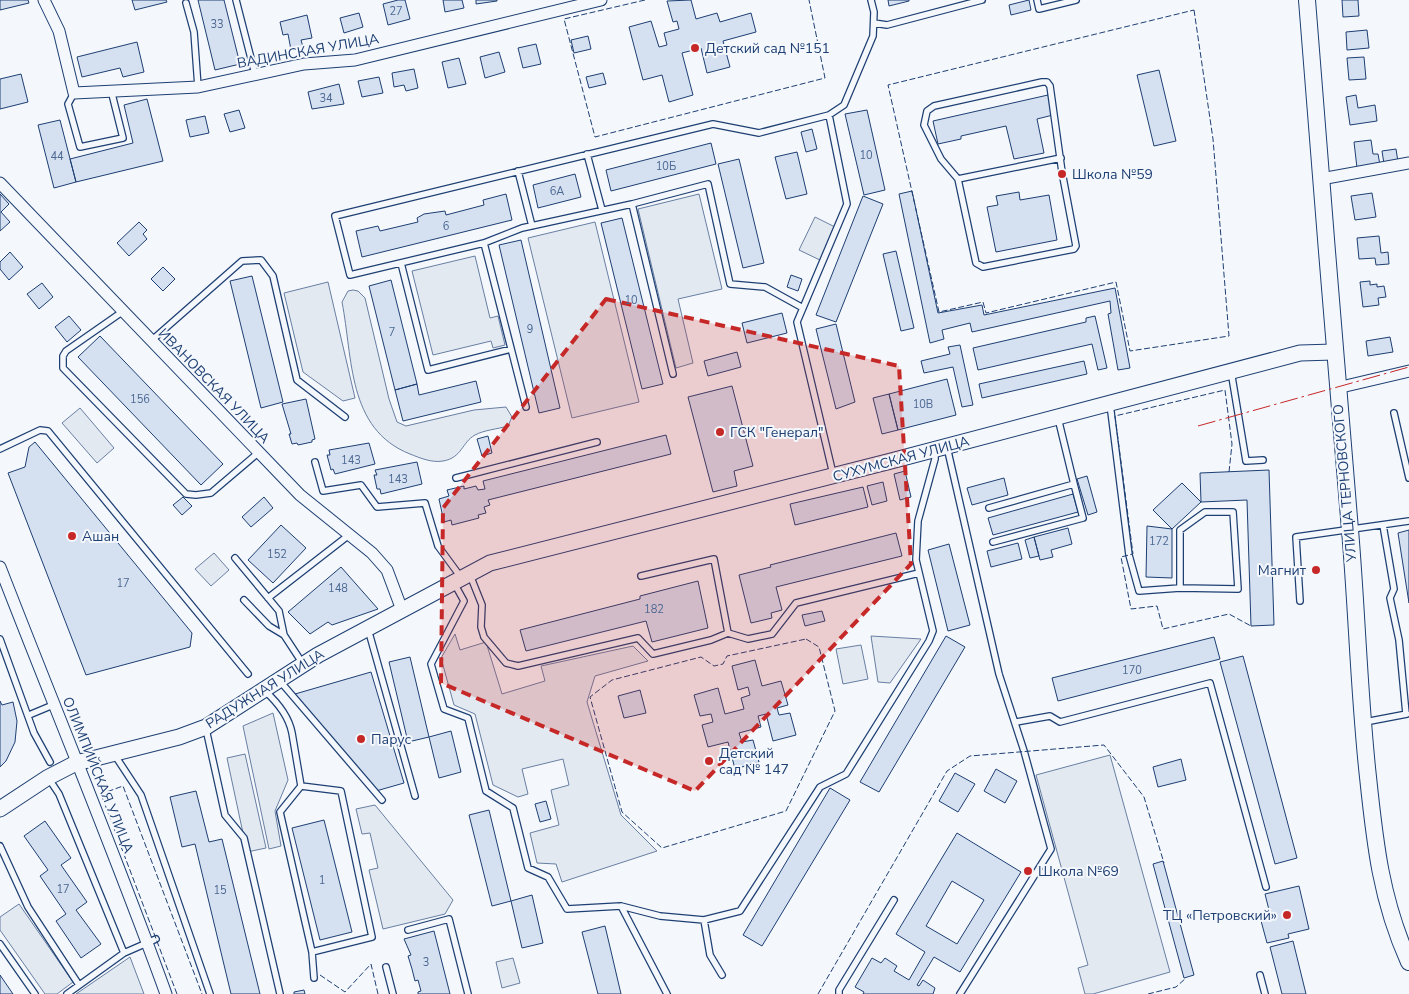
<svg xmlns="http://www.w3.org/2000/svg" width="1409" height="994" viewBox="0 0 1409 994" font-family="'Nunito Sans',sans-serif">
	<rect width="100%" height="100%" fill="#f4f7fb"/>
	<path fill="#e3e9f0" stroke="#687fa3" d="M699,194L722,289L678,299L693,363L676,368L638,209Z
		M815,217L837,228L822,261L799,250Z
		M595,222L639,402L572,418L528,238Z
		M475,256L490,318L498,316L505,345L493,348L491,341L433,355L412,271Z
		M328,282L355,398L343,401L303,372L284,293Z
		M353,290L358,291L365,298L389,399L397,422L406,426L474,410L506,407L512,417L508,426C498,429 484,430 475,435C462,442 462,458 443,461C432,463 420,458 410,454C347,429 353,358 342,302L348,291Z
		M80,408L114,448L97,463L62,423Z
		M214,553L229,570L211,586L195,569Z
		M455,634L460,650L486,642L502,694L545,681L541,666L633,646L648,661L595,676L587,702L621,815L657,851L562,882L556,864L537,863L530,833L559,825L551,790L569,785L563,759L522,769L528,794L518,797L493,785L475,714L454,705L441,658Z
		M871,636L921,639L890,683L878,682Z
		M861,645L868,679L843,684L836,649Z
		M273,713L288,780L275,811L281,846L269,849L243,726Z
		M245,754L266,848L247,852L227,758Z
		M1110,755L1170,972L1093,994H1085L1078,968L1088,965L1036,775Z
		M375,805L453,900L445,914L383,929L369,870L378,868L370,833L362,834L356,809Z
		M19,904L73,982L57,994H45L0,930V917Z
		M130,957L144,994H76Z
		M513,958L520,983L502,988L496,962Z"/>
	<path fill="#d5e0f0" stroke="#1d3f73" fill-rule="evenodd" d="M0,0H28L29,3L0,10Z
		M132,0H166L167,2L135,10Z
		M198,0H224L240,64L215,70Z
		M398,0H405L410,19L388,25L383,4Z
		M443,0H462L464,8L445,12Z
		M476,0H497V1L476,4Z
		M691,0L696,19L717,13L720,22L751,13L756,32L723,41L730,67L707,73L701,48L682,53L693,95L669,102L662,75L643,80L629,27L651,21L659,47L667,45L664,33L679,29L677,21L673,22L667,1Z
		M888,0H909V1L889,6Z
		M1029,0L1031,10L1011,15L1009,5Z
		M1342,0H1358L1359,16L1343,17Z
		M359,13L363,27L344,33L340,18Z
		M307,15L312,38L301,40L303,47L291,50L288,34L283,35L280,22Z
		M1367,30L1369,48L1347,50L1346,32Z
		M588,36L591,49L574,53L571,40Z
		M137,42L144,72L123,77L120,68L82,77L77,57Z
		M536,44L541,64L523,68L518,48Z
		M499,52L505,72L485,78L480,57Z
		M1364,57L1366,79L1349,80L1347,58Z
		M459,58L466,84L448,88L442,62Z
		M414,69L418,88L406,91L404,85L394,87L392,73Z
		M1159,70L1176,141L1154,146L1137,75Z
		M603,73L606,84L589,88L586,77Z
		M21,74L28,102L0,109V79Z
		M379,77L383,93L362,97L358,81Z
		M339,84L344,104L312,109L308,92Z
		M1048,95L1053,115L1037,119L1044,153L1014,159L1006,126L961,136V139L938,144L933,121Z
		M1356,95L1358,108L1375,105L1377,121L1350,125L1346,97Z
		M147,99L163,161L76,182L70,159L133,143L124,105Z
		M239,110L245,128L230,132L224,114Z
		M867,110L885,190L864,195L845,114Z
		M205,116L209,133L190,137L186,120Z
		M60,120L76,182L54,188L38,125Z
		M812,129L817,149L806,152L801,132Z
		M1371,140L1373,154H1378L1380,165L1357,168L1354,142Z
		M711,143L716,164L611,191L606,170Z
		M1396,149L1398,162L1384,164L1382,151Z
		M797,152L807,194L786,199L775,157Z
		M739,159L764,263L743,268L718,164Z
		M575,174L581,197L538,208L533,185Z
		M912,191L938,313L982,305L984,315L1115,288L1130,368L1118,370L1108,314L1111,313L1110,301L972,332L970,323L942,330L944,339L930,343L899,194Z
		M1019,192L1020,200L1049,195L1057,240L996,252L987,207L998,205L996,196Z
		M1372,193L1376,217L1355,220L1351,196Z
		M0,194L9,204L1,212L10,222L0,231Z
		M506,194L512,220L362,257L356,231L378,226L380,231L418,222L417,218L424,214L445,211L446,215L484,205L483,200Z
		M863,196L883,204L836,322L816,315Z
		M622,218L663,384L642,389L601,223Z
		M139,222L147,230L143,234L147,239L129,256L117,243Z
		M1379,236L1381,253L1388,252L1389,264L1376,265L1375,258L1359,259L1357,238Z
		M521,240L560,408L539,413L499,245Z
		M896,251L914,328L901,331L883,254Z
		M10,252L23,267L9,280L0,269V262Z
		M163,267L175,279L163,291L151,279Z
		M791,275L802,279L798,291L787,287Z
		M252,276L283,402L261,408L230,281Z
		M391,280L417,384L395,390L369,286Z
		M1370,281V285L1377,284V287L1384,286L1386,297L1378,298L1379,305L1363,307L1360,282Z
		M42,283L53,297L39,309L27,294Z
		M782,313L787,333L747,343L742,323Z
		M69,316L81,330L67,342L55,327Z
		M1095,316L1107,368L1098,370L1092,344L978,370L973,348L1086,322V318Z
		M836,324L855,402L836,409L816,329Z
		M100,336L223,464L201,485L78,357Z
		M1390,337L1393,352L1368,356L1366,341Z
		M960,345L973,405L962,407L953,367L924,373L921,361L950,354L948,347Z
		M737,352L741,367L708,376L704,361Z
		M1084,361L1087,374L982,398L979,384Z
		M947,379L956,415L898,430L889,394Z
		M476,381L481,402L403,421L395,390L417,384L419,395Z
		M732,386L753,466L734,471L737,486L713,492L688,397Z
		M889,394L898,430L882,434L873,398Z
		M306,399L315,439L312,440V442L298,445L297,443L292,444L289,434H291L282,404Z
		M666,435L671,454L488,500L490,505L484,507L486,513L478,515L479,518L452,525L451,520L444,522L439,499L449,496L447,490L464,486V489L476,486L478,490L485,489L483,481Z
		M488,436L492,453L482,456L477,439Z
		M35,442L192,633L190,647L86,675L8,473L25,467L29,447Z
		M369,443L375,464L335,474L333,469L331,470L327,455H330L329,450Z
		M417,462L422,484L381,494L380,489H377L374,475H377L375,470Z
		M1269,470L1274,625L1251,626L1247,500L1201,502L1200,473Z
		M905,471L911,497L900,500L894,474Z
		M1087,476L1097,512L1088,515L1077,479Z
		M1004,478L1008,495L972,505L967,488Z
		M883,482L887,501L872,505L867,486Z
		M1182,483L1201,502L1172,529L1153,510Z
		M863,487L868,507L795,525L790,504Z
		M1073,494L1078,512L993,535L988,518Z
		M183,497L192,506L182,515L173,505Z
		M264,497L273,508L251,527L242,517Z
		M281,525L306,548L273,583L248,560Z
		M1147,526L1172,529V578L1146,577Z
		M1068,528L1072,544L1051,550L1053,557L1040,560L1034,537Z
		M1409,530V603L1398,533Z
		M896,533L902,556L776,587L782,610L771,613L772,618L751,623L739,575L771,567L770,565Z
		M1034,537L1039,556L1030,558L1025,540Z
		M1018,543L1022,559L991,567L987,551Z
		M949,544L970,625L948,631L928,550Z
		M341,567L378,609L332,625L328,622L310,634L288,612Z
		M698,581L708,628L652,642L646,621L526,651L520,630L640,599V596Z
		M822,611L825,621L805,626L802,615Z
		M946,636L965,647L879,792L860,782Z
		M1214,637L1220,659L1058,701L1052,678Z
		M1243,656L1297,858L1275,864L1220,662Z
		M410,657L429,737L408,742L389,662Z
		M755,660L762,686L781,681L788,705L777,708L779,715L790,713L796,735L773,741L766,714L758,716L761,727L739,733L742,742L753,740L759,762L735,769L728,742L708,747L702,725L713,722L711,714L700,716L694,695L718,688L725,714L744,709L741,698L750,695L748,687L738,690L732,666Z
		M371,672L404,783L376,791L295,694Z
		M640,690L646,713L624,718L618,696Z
		M0,701L2,705L13,702L17,721L15,742L6,761L0,767Z
		M451,731L461,772L439,778L429,737Z
		M1181,759L1186,780L1158,787L1153,767Z
		M996,769L1017,781L1005,803L984,791Z
		M955,773L975,784L958,812L939,801Z
		M830,788L850,800L762,946L743,935Z
		M196,791L209,842L222,839L260,994H231L195,844L182,847L170,797Z
		M546,801L551,819L540,822L535,804Z
		M489,810L511,901L492,906L469,815Z
		M324,820L352,932L320,940L292,828Z
		M45,821L71,858L61,865L87,902L76,910L101,944L81,958L56,921L66,914L40,876L48,870L24,836Z
		M957,833L1021,872L960,972L934,957L917,985L919,986L923,980L935,988L933,994H863L864,992L855,987L872,958L881,963L885,958L897,966L894,971L909,980L925,952L896,934ZM952,881L984,900L957,944L926,926Z
		M1163,861L1194,975L1184,978L1153,864Z
		M1299,886L1309,929L1288,934L1289,938L1267,943L1260,917L1270,914L1265,894Z
		M532,895L543,943L522,948L511,901Z
		M605,926L610,947L621,994H598L582,932Z
		M434,931L450,994H418V992L421,991L418,980L415,981L412,969L408,956L411,955L404,939Z
		M1293,941L1306,994H1282L1270,947Z
		M0,975L13,994H0Z
		M304,990L305,994H294V992Z"/>
	<g fill="none" stroke-linecap="round" stroke-linejoin="round">
		<g stroke="#1d3f73" stroke-width="8">
			<path id="service" d="M236,0L255,74
				M1037,0L1039,9L1076,0
				M186,3L194,32L198,87
				M874,23L887,25L982,0
				M1042,82H1047L1050,86L1062,172L1076,246L1074,249L983,267L976,263L958,179L941,159L924,125L927,111L934,106Z
				M74,93L68,104L80,147L123,138L111,90
				M829,115L847,204L797,322L833,474
				M587,154L602,210
				M518,171L532,226
				M958,179L1061,158
				M484,243L350,275L335,216L713,124L759,133L829,115L844,105L873,36L874,12L871,0
				M401,263L428,370L511,349
				M122,312L66,351L63,356V368L186,494L196,495L211,493L258,453
				M151,341L242,261L261,260L273,276L297,380L345,417
				M1231,371L1246,461L1263,460
				M673,374L632,204L708,184L730,284L765,287L803,308
				M1110,404L1129,555L1139,591L1180,588L1238,589L1233,512H1205L1180,530V588
				M526,407L484,243L522,228L632,204
				M1394,413L1409,478
				M1058,418L1074,484
				M947,447L999,674L1024,751L1051,849L960,994
				M0,449L40,430L48,431L248,674
				M315,462L323,491L361,485L377,507L425,503L438,546L460,576
				M456,478L597,442
				M989,508L1074,484L1083,518L993,542
				M1383,525L1394,589L1390,598L1399,640L1406,714
				M235,558L279,611L284,635L303,664
				M470,575L482,605L481,627L484,637L506,663L518,666L638,638L653,654L711,640L728,633
				M641,576L714,559L728,633L748,639L772,634L796,603L919,573
				M454,583L464,601L431,664L444,709L468,718L486,791L513,808L528,868L548,877L567,909L621,906L667,994
				M268,598L349,535
				M244,600L269,626L284,635
				M1300,601L1296,537L1409,521
				M370,636L415,796
				M0,639L34,733L50,762
				M279,680L382,800
				M265,691C277,702 289,717 292,733L301,786L280,812L312,952L372,937L341,791L301,786
				M29,715L53,705
				M1016,722L1050,716L1060,722L1210,683L1266,887
				M1365,722L1407,714
				M206,729L225,815L244,838L280,994
				M114,754L141,795L210,994
				M49,779L59,794L124,953
				M0,846L28,907L79,985
				M621,906L660,916L704,920L740,911L820,787L846,774L929,641L933,631L916,560L918,521L935,459V450
				M704,920L710,955L722,975
				M408,930L449,919L468,994
				M0,944L35,994
				M312,952L314,978
				M386,967L393,994
				M1260,975L1265,994
				M67,994L124,953L156,939
				M839,994V990L894,900"/>
		</g>
		<g stroke="#1d3f73" stroke-width="13">
			<path id="minor" d="M44,0L59,31L74,93L198,87L304,64L355,60L601,0
				M1321,179L1409,163
				M0,183L300,495L372,553L387,570L402,610
				M1337,388L1409,371
				M0,567C55,709 114,850 166,994"/>
		</g>
		<g stroke="#1d3f73" stroke-width="17">
			<path id="secondary" d="M0,809L47,778L76,763L179,737L206,727L318,655L490,563L891,461L1300,353L1334,352"/>
		</g>
		<g stroke="#1d3f73" stroke-width="18">
			<path id="primary" d="M1307,0C1320,177 1336,353 1350,530C1357,612 1359,695 1368,777C1375,844 1381,900 1409,962"/>
		</g>
		<use href="#service" stroke="#f4f7fb" stroke-width="5.5"/>
		<use href="#minor" stroke="#f4f7fb" stroke-width="11"/>
		<use href="#secondary" stroke="#f4f7fb" stroke-width="15"/>
		<use href="#primary" stroke="#f4f7fb" stroke-width="16"/>
		<path stroke="#1d3f73" stroke-width="1" stroke-dasharray="6 2.5" stroke-linecap="butt" d="M645,0L564,19L595,137L825,78L809,0
			M1194,10L1213,139L1229,336L1130,351L1116,282L986,313L983,302L939,312L888,85Z
			M1229,472L1232,444L1225,390L1115,416L1133,554L1121,557L1131,609L1157,606L1163,629L1229,614L1251,626
			M806,639L819,647L835,711L786,811L662,848L622,812L590,697L612,680L701,657L714,666L723,664L727,656Z
			M320,975L345,992L371,964L378,994
			M177,994L101,794L123,786L202,994
			M818,994L947,771L970,756L1104,745L1144,797L1164,863
			M1148,994L1176,987L1186,978"/>
		<path stroke="#c62828" stroke-width="1" stroke-dasharray="18 4 2.5 4" stroke-linecap="butt" d="M1198,426L1409,367"/>
	</g>
	<path fill="#c62828" fill-opacity="0.2" stroke="#c62828" stroke-width="4" stroke-dasharray="10 6" stroke-linejoin="round" d="M606,299L899,366L911,564L695,791L441,683L443,508Z"/>
	<g fill="#c62828" stroke="#f4f7fb" stroke-width="2">
		<circle cx="695" cy="48" r="5"/>
		<circle cx="1062" cy="174" r="5"/>
		<circle cx="720" cy="432" r="5"/>
		<circle cx="72" cy="536" r="5"/>
		<circle cx="1316" cy="570" r="5"/>
		<circle cx="361" cy="739" r="5"/>
		<circle cx="709" cy="761" r="5"/>
		<circle cx="1028" cy="871" r="5"/>
		<circle cx="1287" cy="915" r="5"/>
	</g>
	<g text-anchor="middle" dominant-baseline="central" stroke-width="4" stroke-linejoin="round" paint-order="stroke">
		<g font-size="11" fill="#4b6792">
			<text x="396" y="11">27</text>
			<text x="217" y="24">33</text>
			<text x="326" y="98">34</text>
			<text x="866" y="155">10</text>
			<text x="57" y="156">44</text>
			<text x="666" y="166">10Б</text>
			<text x="557" y="191">6А</text>
			<text x="446" y="226">6</text>
			<text x="631" y="300">10</text>
			<text x="530" y="329">9</text>
			<text x="392" y="332">7</text>
			<text x="140" y="399">156</text>
			<text x="923" y="404">10В</text>
			<text x="351" y="460">143</text>
			<text x="398" y="479">143</text>
			<text x="1159" y="541">172</text>
			<text x="277" y="554">152</text>
			<text x="123" y="583">17</text>
			<text x="338" y="588">148</text>
			<text x="654" y="609">182</text>
			<text x="1132" y="670">170</text>
			<text x="322" y="880">1</text>
			<text x="63" y="889">17</text>
			<text x="220" y="890">15</text>
			<text x="426" y="962">3</text>
		</g>
		<g font-size="14" fill="#1d3f73" stroke="#f4f7fb" text-anchor="start">
			<text x="705" y="48">Детский сад №151</text>
			<text x="1072" y="174">Школа №59</text>
			<text x="730" y="432">ГСК "Генерал"</text>
			<text x="82" y="536">Ашан</text>
			<text x="1306" y="570" text-anchor="end">Магнит</text>
			<text x="371" y="739">Парус</text>
			<text x="719" y="753">Детский<tspan x="719" dy="16">сад № 147</tspan></text>
			<text x="1038" y="871">Школа №69</text>
			<text x="1277" y="915" text-anchor="end">ТЦ «Петровский»</text>
		</g>
		<g font-size="14" fill="#1d3f73" stroke="#f4f7fb">
			<text transform="translate(308 51) rotate(-10)">ВАДИНСКАЯ УЛИЦА</text>
			<text transform="translate(214 386) rotate(46)">ИВАНОВСКАЯ УЛИЦА</text>
			<text transform="translate(901 459) rotate(-15)">СУХУМСКАЯ УЛИЦА</text>
			<text transform="translate(1345 483) rotate(-95)">УЛИЦА ТЕРНОВСКОГО</text>
			<text transform="translate(265 689) rotate(-32)">РАДУЖНАЯ УЛИЦА</text>
			<text transform="translate(98 775) rotate(68)">ОЛИМПИЙСКАЯ УЛИЦА</text>
		</g>
	</g>
</svg>
